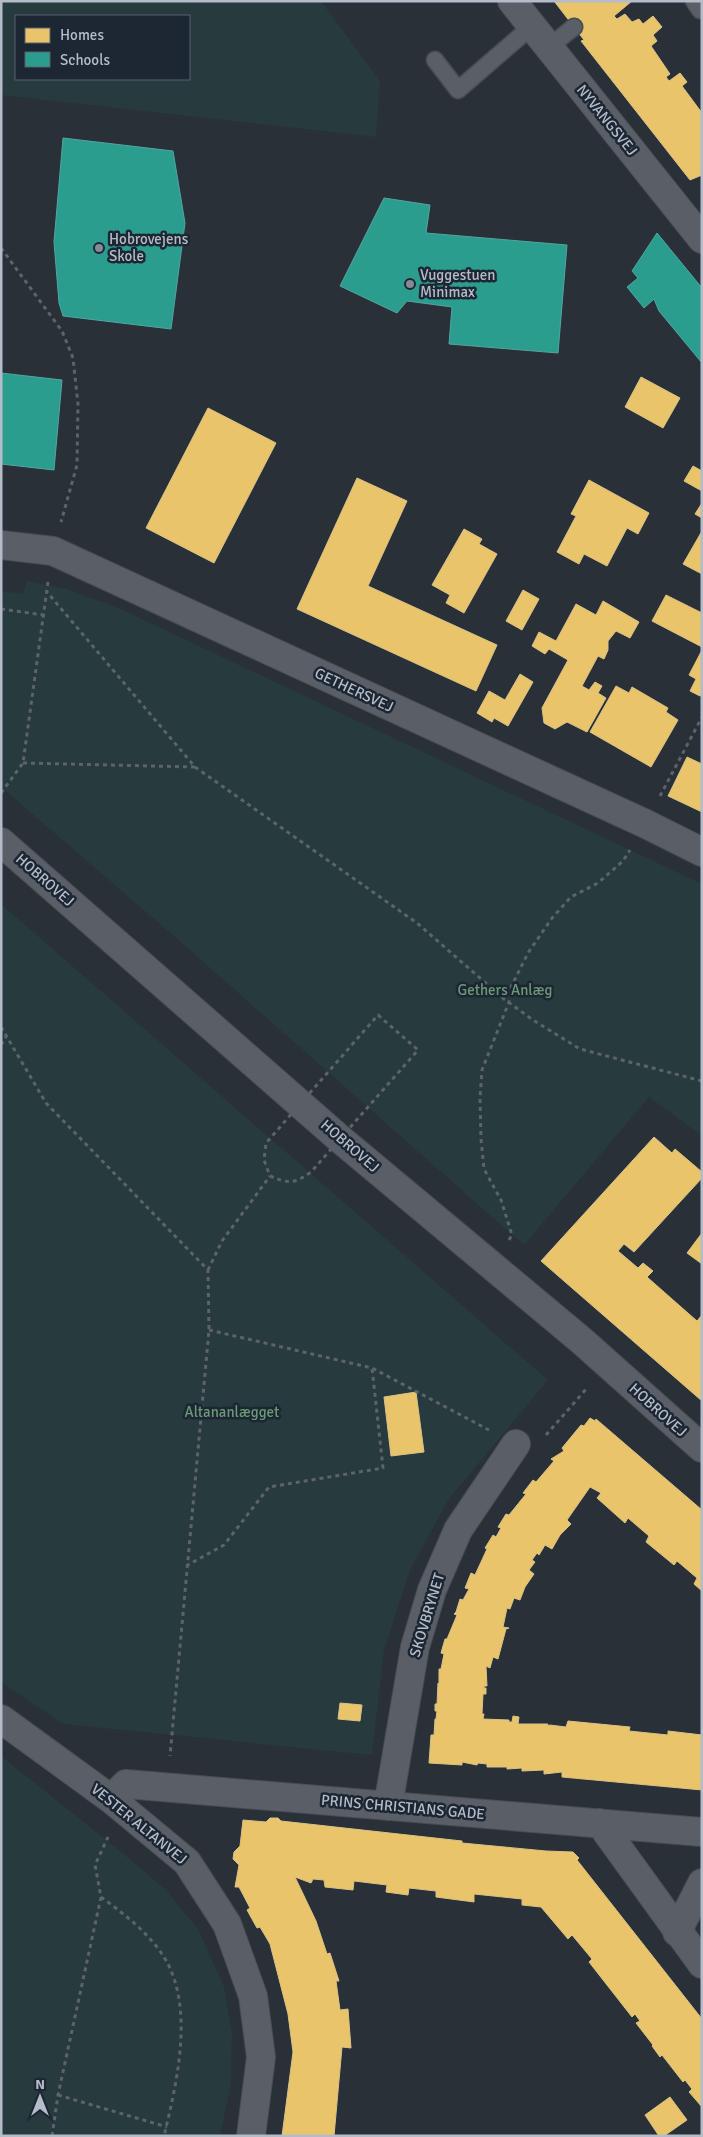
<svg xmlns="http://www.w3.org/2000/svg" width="703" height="2137" viewBox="0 0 703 2137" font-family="Signika,sans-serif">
	<rect width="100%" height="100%" fill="#2a3038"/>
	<path fill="#273a3e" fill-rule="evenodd" d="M1,1H321L380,81L376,137L1,95ZM189,16V79H16V16Z
		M27,581L67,589L123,610L702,884V1136L649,1097L524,1245L174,936L1,787V591L23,594Z
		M1,904L548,1380L448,1500L410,1570L384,1650L372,1755L63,1724L1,1682Z
		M1,1756L120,1851L166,1890L198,1929L224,1987L232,2033L231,2083L220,2136H1Z"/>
	<path fill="#e9c46a" stroke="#d9c286" d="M554,1H632L614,16L617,19L625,14L632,22L639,19L643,24L653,16L662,27L653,35L657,41L651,46L670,74L666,77L669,81L680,73L687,82L682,86L702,113V175L690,180L581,41L584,40Z
		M641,377L680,398L663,428L625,407Z
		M208,408L276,443L214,563L146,528Z
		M693,466L702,471V491L684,481Z
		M357,478L407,501L368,586L497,645L476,691L297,609Z
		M589,480L649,513L638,534L627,528L607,566L584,554L579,564L557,552L576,516L571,514Z
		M702,503V518L695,514Z
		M464,529L482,539L479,544L497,554L464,613L446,603L450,595L432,585Z
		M702,531V574L683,564Z
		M523,590L539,599L522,630L506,621Z
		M666,595L702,613V647L652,621Z
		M603,601L639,622L630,638L616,631L608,641V650L604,659L598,656L582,686L589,690L595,682L602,686L598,693L606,698L587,732L567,722L555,729L544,723L542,708L568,660L549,649L545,654L532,646L539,632L556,641L576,604L596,615Z
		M702,650V693L700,696L690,691L696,679L689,675Z
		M520,674L533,682L508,726L494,718L492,722L477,713L489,691L505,700Z
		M616,686L629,693L632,687L668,708L666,712L678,720L651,767L590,732Z
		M687,757L702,764V812L668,796Z
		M654,1137L672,1153L675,1149L702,1172V1178L634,1252L624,1244L618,1251L638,1268L643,1263L653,1271L647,1277L697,1321L702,1315V1401L541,1261Z
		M702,1233V1264L687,1253Z
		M416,1392L424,1452L391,1456L384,1397Z
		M590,1418L595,1421L596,1419L702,1510V1591L694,1584L697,1578L677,1561L674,1565L646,1542L649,1536L628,1518L625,1523L597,1498L601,1493L590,1487L567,1520L571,1524L560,1535L552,1549L545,1545L539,1555L537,1553L532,1560L535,1562L529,1570L534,1574L525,1587L520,1600L514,1598L510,1609L507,1608L503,1627L509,1628L506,1629L498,1659L493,1657L490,1668L486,1666L487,1686H484V1688H486V1694H483L482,1714H484L483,1719L509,1720V1722H512L513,1716L519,1717L518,1724H548L547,1726L550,1725L566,1727L568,1721L630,1727L629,1731L668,1735V1731L702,1735V1790L562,1777V1772L544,1774V1770L522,1771V1768L507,1769V1767H487V1764L478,1763L477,1765L462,1762V1765L429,1763L431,1735H434L435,1719H436L437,1711H435V1704H437L438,1683L439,1684V1669H441L444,1654L441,1653L445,1639H447L457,1615L454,1614L456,1612L460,1599L463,1600L469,1589L465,1588L471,1573L475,1575L487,1549L485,1548L493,1535L496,1537L501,1528L498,1527L506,1514L509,1515L526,1494L523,1493L533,1480L536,1482L554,1461L551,1459L564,1451L562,1448L581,1425L584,1426Z
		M340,1703L362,1705L360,1721L338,1719Z
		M270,1818H278L281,1821L462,1841V1843L546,1851L573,1852L579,1858L577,1860L702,2019V2107L689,2092L692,2089L685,2080L683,2082L662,2055L660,2057L652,2046L653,2045L636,2023L640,2021L635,2014L632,2017L589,1962L592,1959L572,1935L568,1939L541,1907L522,1905V1899L474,1894V1902L436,1897V1891L409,1888L408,1895L386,1892L387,1885L354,1881L353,1890L325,1887L324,1880L313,1879L311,1883L295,1877L316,1921L327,1954L330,1953L339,1981H336L340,2010L348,2009L351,2048L342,2047L334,2136H282L293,2052L288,2014L270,1944L260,1927L257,1928L247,1910L250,1908L239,1887H235L239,1865L233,1859L234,1852L240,1846L243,1820L266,1822Z
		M670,2097L687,2120L664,2136H659L645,2115Z"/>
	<path fill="#2a9d8f" stroke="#53a6a0" d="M63,138L173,151L185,223L171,329L63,316L59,303L54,242Z
		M384,198L430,205L426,233L567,245L558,353L449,344L452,307L407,301L397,313L340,286Z
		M657,233L702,288V363L659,311L654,299L644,308L627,287L638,278L632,271Z
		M1,373L62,380L54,470L1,464Z"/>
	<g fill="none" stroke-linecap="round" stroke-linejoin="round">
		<g stroke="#484c53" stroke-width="19">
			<path id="service" d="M694,1L700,10
				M549,47L574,27
				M435,60L458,90L532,26"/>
		</g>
		<g stroke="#484c53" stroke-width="30">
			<path id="minor" d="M512,1L702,239
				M1,545L53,551L646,824L702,852
				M1,1719L111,1799L187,1862L227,1924L253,1996L261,2057L251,2136
				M111,1799L126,1784L702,1832
				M388,1806L415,1647L432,1590L458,1530L516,1444
				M600,1823L702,1964
				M677,1932L702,1883"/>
		</g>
		<g stroke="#484c53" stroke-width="30">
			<path id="tertiary" d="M1,842L340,1139L582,1341L702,1448"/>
		</g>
		<path stroke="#5d636a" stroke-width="3" stroke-dasharray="4 4" stroke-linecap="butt" d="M1,248L62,331L73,358L78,404L77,465L61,522
			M1,609L44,615
			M23,763L195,767L47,592
			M195,767L417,923L504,999L533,1020L580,1049L702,1081
			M1,793L23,763L48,582
			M660,796L702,717
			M378,1015L418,1050L311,1172C294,1184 289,1184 270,1176L264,1160L266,1143Z
			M1,1027L46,1103L208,1270L209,1330L170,1756
			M1,1045L6,1037
			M509,1240L512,1235L501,1200L484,1169L481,1139L480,1098L482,1070L509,1002L511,987L528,953L552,918L571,897L598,883L623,861L630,850
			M208,1270L222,1241L270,1176
			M209,1330L372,1368L489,1430
			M546,1435L588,1387
			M186,1566L224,1545L269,1487L383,1468L372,1368
			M101,1897C124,1914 148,1932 164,1957C195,2007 177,2082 164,2136
			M58,2095L167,2127
			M52,2136L58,2095L101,1897L95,1865L108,1837"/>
		<use href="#service" stroke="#5a5e66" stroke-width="16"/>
		<use href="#minor" stroke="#5a5e66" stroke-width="28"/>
		<use href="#tertiary" stroke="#5a5e66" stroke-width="28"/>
	</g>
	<g fill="#848b96" stroke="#1d2633" stroke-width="2">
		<circle cx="99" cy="248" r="5"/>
		<circle cx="410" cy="284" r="5"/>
	</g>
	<g text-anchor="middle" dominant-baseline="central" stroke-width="5" stroke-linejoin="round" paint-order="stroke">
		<g font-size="15" fill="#b4bcc9" stroke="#1d2633">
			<text transform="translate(607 120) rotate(51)">NYVANGSVEJ</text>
			<text transform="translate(354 690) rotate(25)">GETHERSVEJ</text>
			<text transform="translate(45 880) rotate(41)">HOBROVEJ</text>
			<text transform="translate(350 1146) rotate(41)">HOBROVEJ</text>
			<text transform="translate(658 1410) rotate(42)">HOBROVEJ</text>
			<text transform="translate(427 1615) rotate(-73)">SKOVBRYNET</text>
			<text transform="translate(403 1807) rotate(5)">PRINS CHRISTIANS GADE</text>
			<text transform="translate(139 1824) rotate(39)">VESTER ALTANVEJ</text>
		</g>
		<g font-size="15" fill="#b4bcc9" stroke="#1d2633" text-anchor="start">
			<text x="109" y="239">Hobrovejens<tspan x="109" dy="17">Skole</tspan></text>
			<text x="420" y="275">Vuggestuen<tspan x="420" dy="17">Minimax</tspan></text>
		</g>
		<g font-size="15" fill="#6b9a76" stroke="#1d2633">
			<text x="505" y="990">Gethers Anlæg</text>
			<text x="232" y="1412">Altananlægget</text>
		</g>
	</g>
	<rect width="703" height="2137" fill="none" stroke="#b4bcc9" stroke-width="5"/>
	<rect x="15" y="15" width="175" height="65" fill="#1d2633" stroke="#59626f"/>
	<rect x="25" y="28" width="25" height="15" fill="#e9c46a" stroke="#59626f"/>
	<text x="60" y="40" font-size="15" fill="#b4bcc9">Homes</text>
	<rect x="25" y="52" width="25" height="15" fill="#2a9d8f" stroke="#59626f"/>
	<text x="60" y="65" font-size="15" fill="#b4bcc9">Schools</text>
	<g transform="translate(40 2097)" stroke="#1d2633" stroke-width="4" paint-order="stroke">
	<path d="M0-4L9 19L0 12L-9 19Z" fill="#b4bcc9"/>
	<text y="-8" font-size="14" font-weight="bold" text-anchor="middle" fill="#b4bcc9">N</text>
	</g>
</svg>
